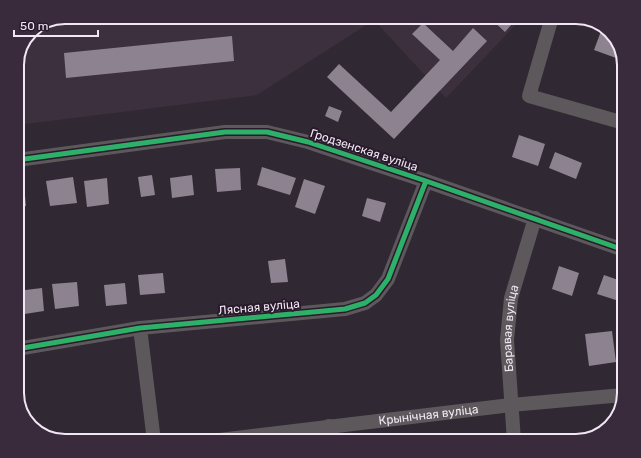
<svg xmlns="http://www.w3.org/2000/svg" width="641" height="458" viewBox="0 0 641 458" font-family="Rubik,sans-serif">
	<rect width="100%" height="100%" fill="#302832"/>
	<path fill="#3c303e" d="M65,17H523L446,98L374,20L257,95L17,125V62L33,29Z"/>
	<path fill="#8d8290" d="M489,17H518L505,32Z
		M423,23L453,51L473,28L487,41L394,139L327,77L339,64L391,112L440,60L412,34Z
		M601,31L609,34L618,53L616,58L594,50Z
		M232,36L234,61L66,78L64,53Z
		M329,106L342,111L338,122L325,116Z
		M519,135L545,144L538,166L512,157Z
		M555,152L582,163L576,179L549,168Z
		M262,167L296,178L290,195L257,185Z
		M240,168L241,190L217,192L215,169Z
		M152,175L155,195L141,197L138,177Z
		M192,175L194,195L172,198L170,178Z
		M73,177L77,203L50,206L46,181Z
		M107,178L109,204L87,207L84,181Z
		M304,179L325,186L315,214L295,207Z
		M24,186L26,206L17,207V187Z
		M367,198L386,203L380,222L362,216Z
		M285,259L288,282L271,283L268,261Z
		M559,266L579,273L572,296L552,289Z
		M163,273L165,293L140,295L138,275Z
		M604,275L624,282V288L619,301L597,294Z
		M77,282L79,306L55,309L52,284Z
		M125,283L127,304L106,306L104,285Z
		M42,288L44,311L18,315L17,291Z
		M612,331L616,362L589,366L585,334Z"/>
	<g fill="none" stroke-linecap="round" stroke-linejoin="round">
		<g stroke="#5d585c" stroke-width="14">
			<path d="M552,17L529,96L624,123"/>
			<path d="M17,160L225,132H267L308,142L426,181L624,250"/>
			<path d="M140,328L154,441"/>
			<path d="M17,349L140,328L345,309L365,303L376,295L388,279L426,181"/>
			<path d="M329,426L331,441"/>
			<path id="s1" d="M211,441L511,405L623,395"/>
			<path id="s2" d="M514,441L507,340L511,298L535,218"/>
		</g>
		<g stroke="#291b2c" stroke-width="8">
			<path id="cycleway" d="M17,160L225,132H267L308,142L426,181L624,250
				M17,349L140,328L345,309L365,303L376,295L388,279L426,181"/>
		</g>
		<use href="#cycleway" stroke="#2db169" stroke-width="5"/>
	</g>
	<g text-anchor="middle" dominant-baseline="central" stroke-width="4" stroke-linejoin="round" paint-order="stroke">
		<g font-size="12" fill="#f1e7f3" stroke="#291b2c">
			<text transform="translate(364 150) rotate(18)">Гродзенская вуліца</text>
			<text transform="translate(259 307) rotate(-5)">Лясная вуліца</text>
			<text stroke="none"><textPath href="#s2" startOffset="113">Баравая вуліца</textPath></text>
			<text stroke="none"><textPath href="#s1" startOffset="219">Крынічная вуліца</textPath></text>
		</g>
	</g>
	<path d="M0 0H641V458H0ZM65 24H576A41 41 0 0 1 617 65V393A41 41 0 0 1 576 434H65A41 41 0 0 1 24 393V65A41 41 0 0 1 65 24Z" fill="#392b3c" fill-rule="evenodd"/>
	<path fill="none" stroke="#f1e7f3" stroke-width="2" d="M65 24H576A41 41 0 0 1 617 65V393A41 41 0 0 1 576 434H65A41 41 0 0 1 24 393V65A41 41 0 0 1 65 24Z"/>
	<path d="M14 30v6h84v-6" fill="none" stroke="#f1e7f3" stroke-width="2"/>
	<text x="20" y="30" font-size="12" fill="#f1e7f3" stroke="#291b2c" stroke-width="3" paint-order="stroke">50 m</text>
</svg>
